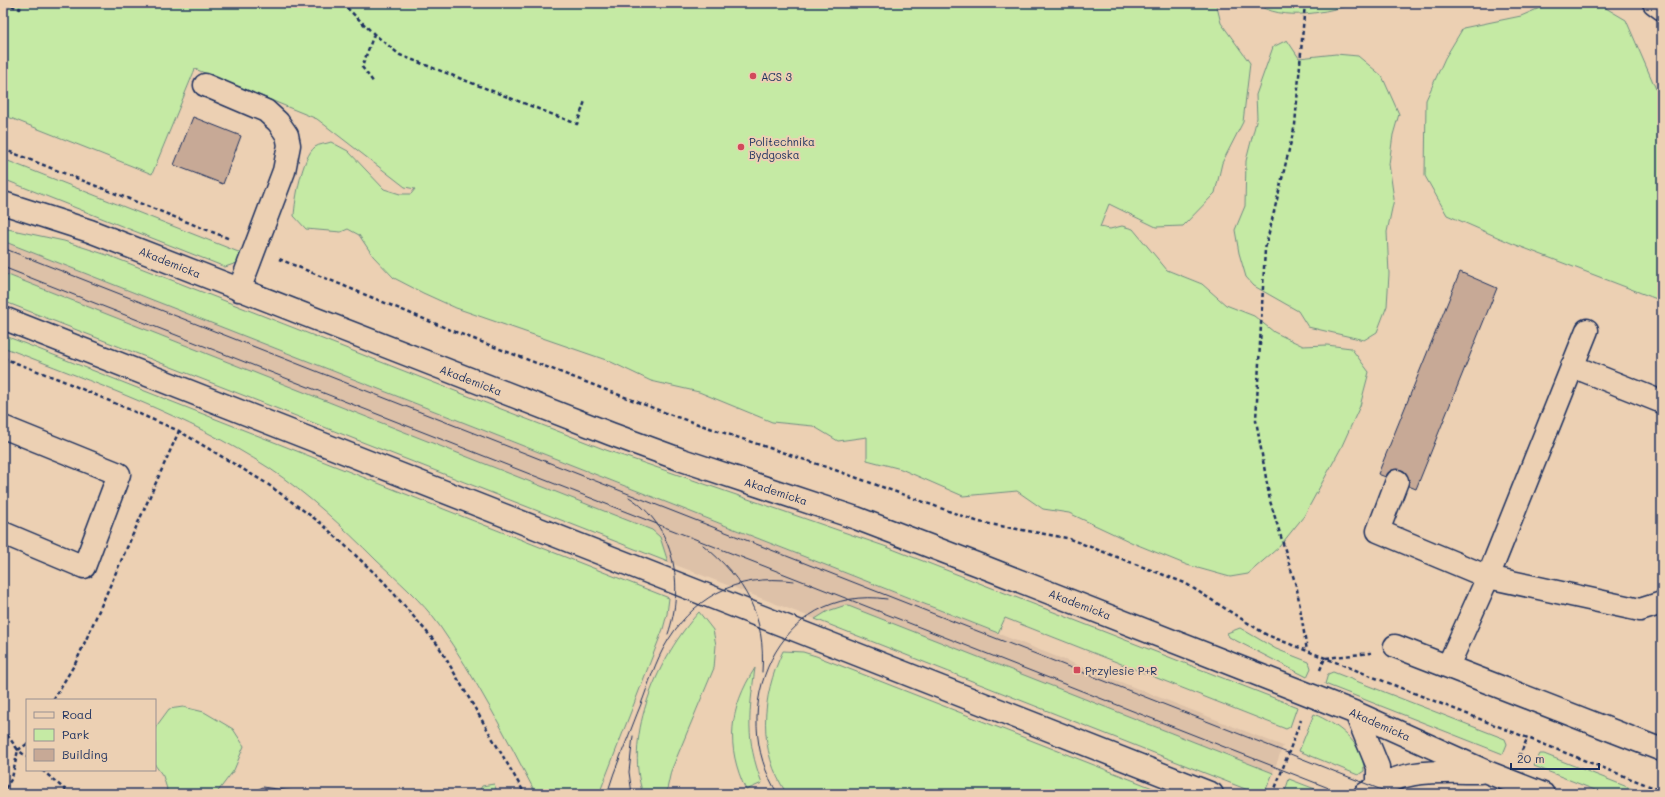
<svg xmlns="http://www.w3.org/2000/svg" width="1665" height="797" viewBox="0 0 1665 797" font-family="Mali,sans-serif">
	<rect width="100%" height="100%" fill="#ecd0b3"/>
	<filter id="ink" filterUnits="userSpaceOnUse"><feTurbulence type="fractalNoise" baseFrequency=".025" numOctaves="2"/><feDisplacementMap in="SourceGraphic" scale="8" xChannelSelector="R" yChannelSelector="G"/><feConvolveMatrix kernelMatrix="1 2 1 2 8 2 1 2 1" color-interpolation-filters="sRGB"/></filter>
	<g filter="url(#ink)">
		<path fill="#ddc1a8" d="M3,241L1283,746L1273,773L846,605L828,611L815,619L668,562L665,552L652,530L3,273Z"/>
		<path fill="#c5eaa4" stroke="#708c81" d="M3,3H1216L1221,23L1250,63L1243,122L1222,163L1215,193L1183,226L1156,227L1109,204L1100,227L1110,229L1122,226L1133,229L1167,270L1202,284L1226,305L1254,316L1274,332L1303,346L1327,345L1351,348L1369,372L1360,406L1341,448L1304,516L1279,547L1248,574L1230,577L1187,565L1133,543L1069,513L1043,509L1017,491L963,496L901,469L867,460V437L838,441L813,426L772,422L699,392L651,381L609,361L456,308L423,293L394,278L373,256L359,235L348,229L341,232L306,229L294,216C295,200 302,157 315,147C319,144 326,144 331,142L348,151L384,189L400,194H411L415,189L405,187L317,119L195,69L152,174L3,115Z
			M1254,3H1358C1325,12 1285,23 1254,3Z
			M1551,3L1599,4L1626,20L1662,103V301L1511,243L1447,215L1425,176L1426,100L1445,58L1463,28L1521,16Z
			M1287,40L1299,58L1336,54L1358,56L1382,76L1399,114L1393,135L1389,164L1394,199L1387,232L1389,274L1387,306L1377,332L1364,340L1308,327L1298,311L1254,286L1246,277L1239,253L1235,230L1245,206L1246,161L1257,118L1256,95L1273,47Z
			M3,159L241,253L237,263L225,267L3,179Z
			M3,228L64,241L110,256L606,450L887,547L1297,707L1290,727L1286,729L1005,618L998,633L3,241Z
			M3,273L652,530L660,537L668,562L3,301Z
			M3,335L669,598L667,614L663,629L599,794H536C506,736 476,678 439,625C422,601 397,580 376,560C343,527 308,494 269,468C187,415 94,383 3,347Z
			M846,605L1273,773L1264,794H1258L815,619L828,611Z
			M699,612L713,630L716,645L714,668L671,771L666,794H643C623,734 659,656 699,612Z
			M1240,628L1276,649L1309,662L1311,668L1307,677L1229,637L1227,633Z
			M783,651L803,652L816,656L1168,794H787C757,750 761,697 783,651Z
			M755,668C749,714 745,738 762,783L746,790C725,746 729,709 755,668Z
			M1333,672L1505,739L1507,744L1503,754L1325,684L1328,674Z
			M183,707L204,712L233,729L244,746L234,770L216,794H164L167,789L163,776L155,765V728L169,709Z
			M1314,714C1337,724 1364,743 1364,771L1358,775L1299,751Z
			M1540,754H1544L1645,794H1605L1534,766Z
			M1289,779L1328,794H1284Z
			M494,784L498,794H477L482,786Z"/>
		<path fill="#c7a996" stroke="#1b2f5e" d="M193,117L241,136L223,184L174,165Z
			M1460,272L1497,288L1416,489L1378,474Z
			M263,787L296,792L295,794H249Z
			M246,789L248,794H233Z"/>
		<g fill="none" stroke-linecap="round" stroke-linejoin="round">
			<g stroke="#1b2f5e" stroke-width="25">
				<path id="minor" d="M1654,3L1662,9
					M205,85L266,111L278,122L287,135L289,145L284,171L239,290
					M3,203L90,231L611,434L682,460L856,518L979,565L1356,713L1487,772L1543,794
					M3,318L1212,794
					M1572,366L1662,402
					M3,427L119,474L84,567L3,533
					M1397,481L1378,531L1488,577L1640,610L1662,603
					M1395,646L1662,750
					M1448,666L1488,577L1587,330
					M1356,713L1378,767V794
					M1365,794C1403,768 1436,772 1480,772"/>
			</g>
			<path stroke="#1b2f5e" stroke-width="2.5" stroke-dasharray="4 3" stroke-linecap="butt" d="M5,3L20,9L22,3
				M342,3L374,34L400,55L577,124L585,101
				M1305,3L1295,125L1265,249L1256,420L1270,501L1297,589L1307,651
				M374,34L362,67L374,83
				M3,149L230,239
				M279,259L453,331L674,416L835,470L979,522L1067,538L1185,583L1267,635L1662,791
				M3,358L61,380L179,431L266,483L322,524L383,581L438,645L525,794
				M1320,670L1325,658L1371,653
				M53,700L76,662L179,431
				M3,729L18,750L12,778L3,792
				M27,744L18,750L27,757
				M1519,757L1527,739
				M42,770L70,794
				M1273,794L1301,720"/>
			<use href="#minor" stroke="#ecd0b3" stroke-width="22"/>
			<path stroke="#1b2f5e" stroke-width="1" d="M3,248L1392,794
				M3,267L1344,794
				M629,497C675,526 685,586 668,634
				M703,545C746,580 766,616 762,672
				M607,794C615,767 627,741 637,714C646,693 652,670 663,649C691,598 735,573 794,581
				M632,794L629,772L633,736
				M778,794C724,711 778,583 887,599"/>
		</g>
	</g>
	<g fill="#d1495b" stroke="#ecd0b3" stroke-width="1.5">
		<circle cx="753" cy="76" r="4"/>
		<circle cx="741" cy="147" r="4"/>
		<rect x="1073" y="666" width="8" height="8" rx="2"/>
	</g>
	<g text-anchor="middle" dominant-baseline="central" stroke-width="4" stroke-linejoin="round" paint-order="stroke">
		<g font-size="11" fill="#1b2f5e" stroke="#ecd0b3" text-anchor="start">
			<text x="761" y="76">ACS 3</text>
			<text x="749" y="141">Politechnika<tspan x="749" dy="13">Bydgoska</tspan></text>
			<text x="1085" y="670">Przylesie P+R</text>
		</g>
		<g font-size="11" fill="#1b2f5e" stroke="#ecd0b3">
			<text transform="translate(170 262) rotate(22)">Akademicka</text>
			<text transform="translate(471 380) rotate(21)">Akademicka</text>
			<text transform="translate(776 491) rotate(18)">Akademicka</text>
			<text transform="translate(1080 604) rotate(21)">Akademicka</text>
			<text transform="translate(1380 724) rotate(24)">Akademicka</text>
		</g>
	</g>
	<rect width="1665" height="797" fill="none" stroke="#ecd0b3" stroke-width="16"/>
	<rect x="8" y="8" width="1649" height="781" fill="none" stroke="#1b2f5e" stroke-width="1.5" filter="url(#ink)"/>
	<rect x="26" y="699" width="130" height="72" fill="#ecd0b3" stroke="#989091"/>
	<rect x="34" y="712" width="20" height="6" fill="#ecd0b3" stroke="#989091"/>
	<text x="62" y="719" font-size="12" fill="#1b2f5e">Road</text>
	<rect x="34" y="729" width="20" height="12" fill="#c5eaa4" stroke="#989091"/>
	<text x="62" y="739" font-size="12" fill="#1b2f5e">Park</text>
	<rect x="34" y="749" width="20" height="12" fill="#c7a996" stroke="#989091"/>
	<text x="62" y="759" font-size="12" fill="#1b2f5e">Building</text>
	<path d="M1511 763v6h88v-6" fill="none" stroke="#1b2f5e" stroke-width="2"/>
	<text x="1517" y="763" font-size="12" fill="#1b2f5e" stroke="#ecd0b3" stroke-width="3" paint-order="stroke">20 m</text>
</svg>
